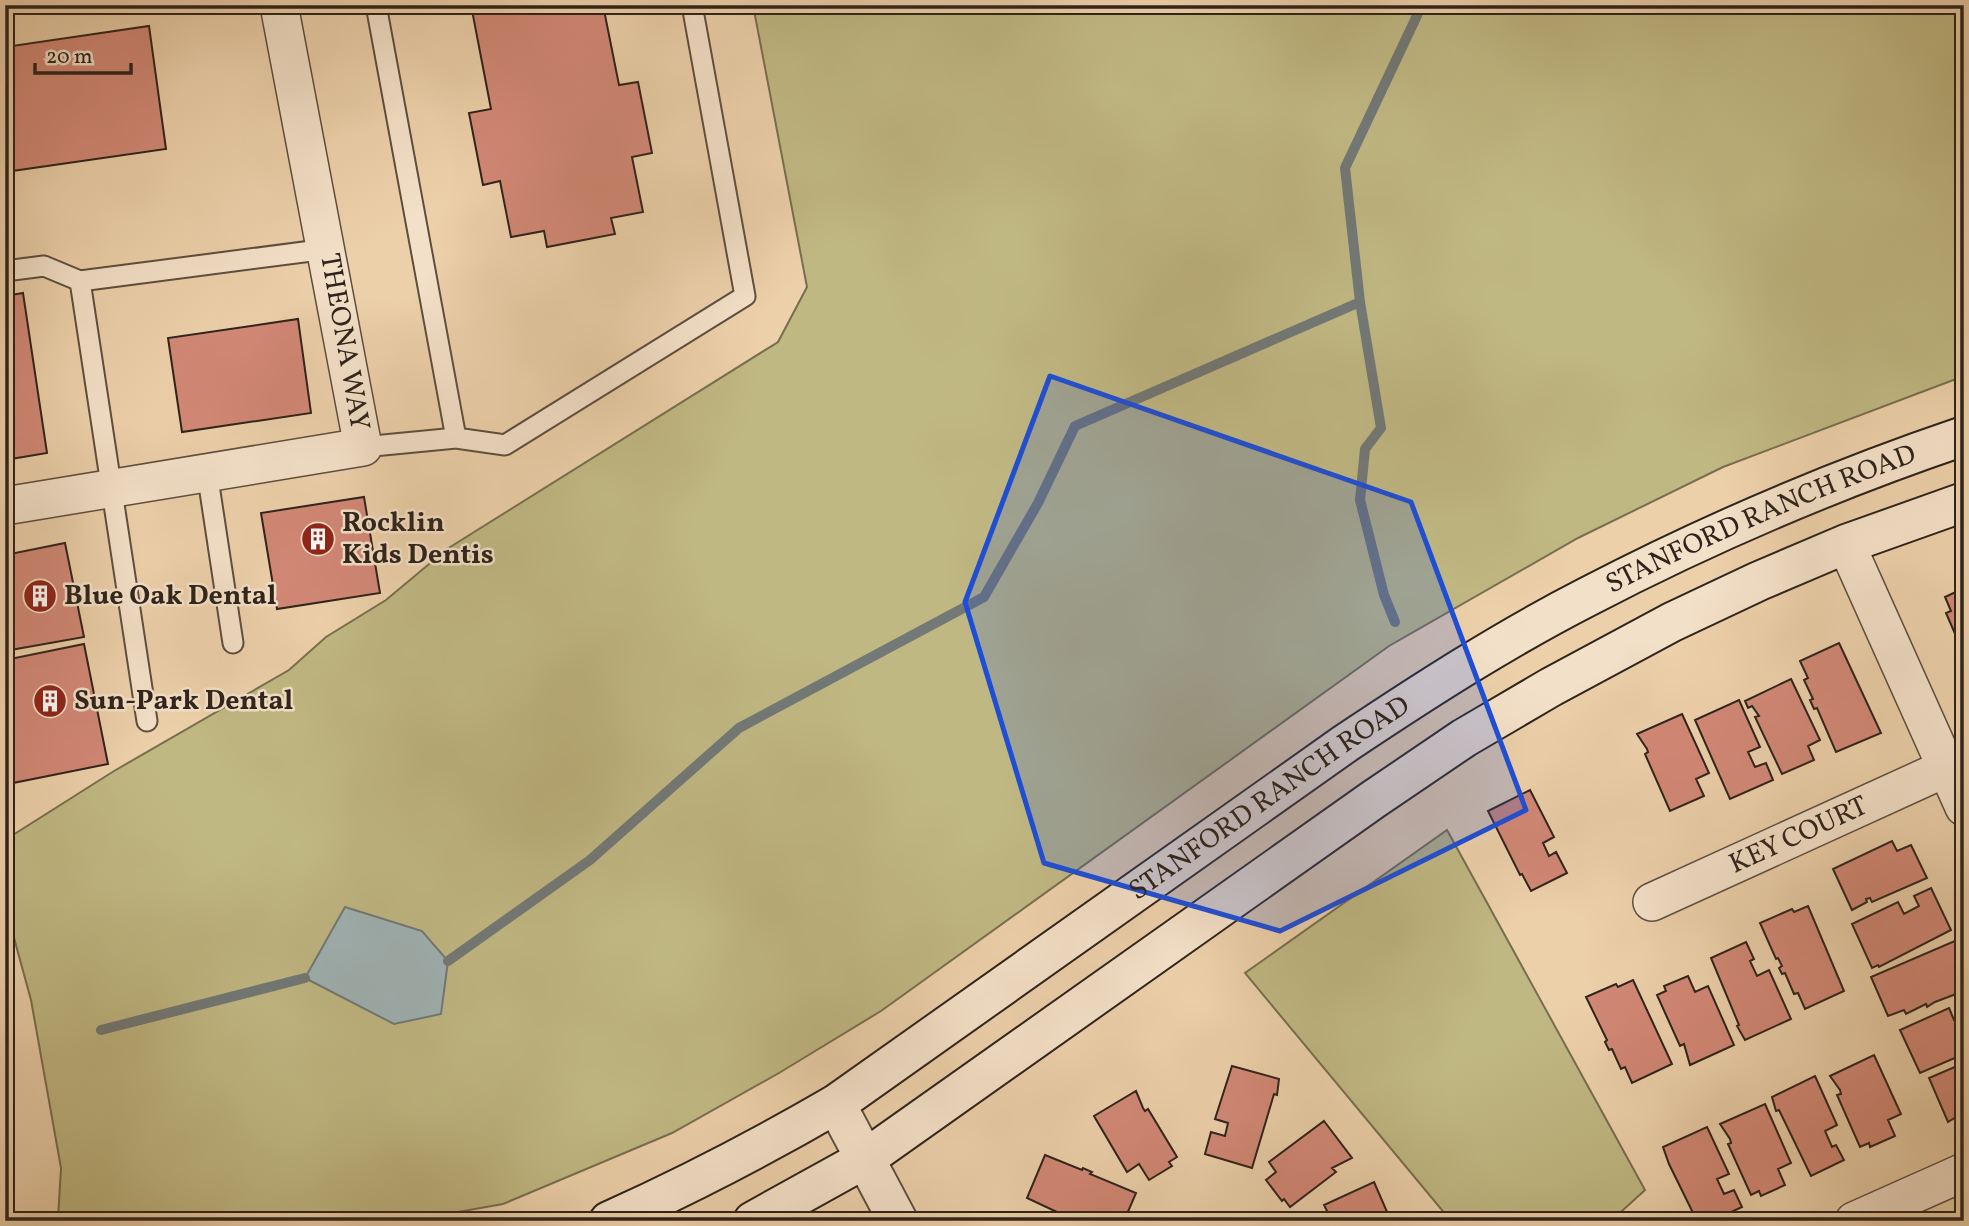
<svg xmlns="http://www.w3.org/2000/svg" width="1969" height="1226" viewBox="0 0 1969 1226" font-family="Vollkorn,serif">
	<rect width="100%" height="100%" fill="#ecd0aa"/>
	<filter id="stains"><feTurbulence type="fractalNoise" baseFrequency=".00286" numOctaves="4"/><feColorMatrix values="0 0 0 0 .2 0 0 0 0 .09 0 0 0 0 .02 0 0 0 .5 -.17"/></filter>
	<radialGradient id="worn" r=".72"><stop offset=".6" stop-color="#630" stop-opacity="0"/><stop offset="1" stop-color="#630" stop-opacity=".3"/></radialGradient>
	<path fill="#c0b883" stroke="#786e4f" stroke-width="2" d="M753,5H1964V376L1723,467L1578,538L1389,646L881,1011L779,1073L672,1133L503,1204L407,1221H61L58,1219L61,1168L31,1000L5,905V840L114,771L289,670L326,637L386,600L447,549L778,342L807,287Z
		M1447,830L1645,1190L1611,1221H1451L1245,973Z"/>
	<path fill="#9fb3b5" stroke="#727977" stroke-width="2" d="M345,907L422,931L448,961L441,1014L394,1024L305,978Z"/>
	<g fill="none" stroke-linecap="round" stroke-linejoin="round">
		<path stroke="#727977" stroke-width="10" d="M1360,302L1381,428L1365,449L1360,500L1384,595L1395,622
			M448,961L590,860L739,728L984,597L1038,503L1075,426L1360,302L1345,168L1422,5
			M101,1030L305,978"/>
	</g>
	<path fill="#d28876" stroke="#2f231b" stroke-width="2" d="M471,5H603L619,85L638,82L652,153L632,157L643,212L611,218L615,234L547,247L544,231L511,237L500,181L483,185L469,113L491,109Z
		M149,26L166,149L5,172V47Z
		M23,293L47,453L5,460V296Z
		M298,319L311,413L182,432L168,338Z
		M364,497L380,593L277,609L261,513Z
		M65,543L84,637L5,651V555Z
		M1964,588V641L1959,643L1946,613L1951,611L1945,597Z
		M1839,643L1881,733L1836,752L1817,708L1814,709L1810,700L1813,699L1804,680L1808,678L1800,661Z
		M84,644L108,764L13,783L5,743V660Z
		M1791,679L1820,740L1808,746L1814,760L1782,774L1755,717L1759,716L1752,706L1748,708L1745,701Z
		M1739,700L1760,747L1748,752L1755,767L1766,763L1773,780L1730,799L1695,720Z
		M1682,714L1709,773L1696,779L1704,796L1670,811L1645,754L1648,752L1647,749L1637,734Z
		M1530,790L1554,837L1543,843L1549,856L1556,852L1567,873L1531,891L1522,874L1520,875L1488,811Z
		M1892,841L1897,851L1911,845L1927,878L1872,902L1870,898L1866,899L1867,902L1852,910L1833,869Z
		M1931,888L1951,930L1879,967L1878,965L1872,968L1852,924L1898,902L1904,914L1919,906L1914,896Z
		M1808,906L1844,991L1805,1009L1798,993L1794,994L1785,973L1782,974L1779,968L1782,966L1778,958L1776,959L1760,923L1792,909L1794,912Z
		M1957,940L1964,954V991L1935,1002L1927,1007L1926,1004L1906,1014L1904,1010L1888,1016L1871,977Z
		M1746,942L1754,959L1750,961L1757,976L1769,970L1791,1019L1745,1040L1737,1026L1739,1025L1711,958Z
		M1688,976L1695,992L1708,986L1734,1045L1690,1065L1684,1044L1680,1046L1657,995L1666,991L1664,986Z
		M1633,980L1672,1064L1632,1083L1625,1067L1621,1069L1612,1049L1609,1050L1605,1042L1607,1040L1586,997L1616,984L1618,987Z
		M1949,1008L1954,1020L1964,1016V1054L1920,1073L1900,1030Z
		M1874,1055L1901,1114L1888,1120L1895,1136L1870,1147L1869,1143L1860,1147L1837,1095L1841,1094L1840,1090L1830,1076Z
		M1964,1063V1112L1948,1122L1929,1078Z
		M1232,1066L1279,1079L1277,1095L1274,1094L1252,1168L1205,1154L1211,1132L1225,1136L1228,1123L1215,1119Z
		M1815,1076L1837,1125L1825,1131L1832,1147L1836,1145L1844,1160L1811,1176L1779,1110L1776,1111L1772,1097Z
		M1136,1091L1143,1108L1145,1111L1148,1109L1177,1157L1169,1162L1172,1166L1149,1180L1139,1164L1127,1172L1094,1116Z
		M1765,1104L1791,1163L1778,1169L1785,1185L1761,1196L1759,1191L1751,1195L1728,1144L1731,1143L1730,1139L1720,1124Z
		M1324,1121L1352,1158L1332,1168L1336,1172L1290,1207L1284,1199L1282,1201L1266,1180L1276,1172L1269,1162Z
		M1707,1127L1729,1174L1717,1179L1724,1194L1734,1190L1742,1207L1712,1221H1697L1669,1164L1663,1147Z
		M1045,1155L1082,1170L1083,1168L1092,1172L1090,1174L1136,1193L1124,1221H1076L1027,1198Z
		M1374,1182L1391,1221H1323L1330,1217L1324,1205Z"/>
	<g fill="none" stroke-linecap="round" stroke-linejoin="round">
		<g stroke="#5e4e3f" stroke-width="23">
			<path id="service" d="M376,5L456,438
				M5,271L44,266L80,281
				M363,447L456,438L505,445L745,296L692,5
				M207,472L233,643
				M147,721L80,281L327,249"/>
		</g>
		<g stroke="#5e4e3f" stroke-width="40">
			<g id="minor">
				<path d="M5,506L363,447L279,5"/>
				<path d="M1846,544L1964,807"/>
				<path id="s1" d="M1652,902L1946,768"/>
				<path d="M1854,1221L1964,1172"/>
			</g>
		</g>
		<g stroke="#5e4e3f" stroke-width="42">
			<path id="tertiary" d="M836,1104L898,1221"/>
		</g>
		<g stroke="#2f231b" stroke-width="42">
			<g id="secondary">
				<path id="s2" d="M609,1221C687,1186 762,1147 836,1104L1346,743C1424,691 1503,640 1587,597C1708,534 1834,480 1964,436"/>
				<path d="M753,1221L865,1159L1374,799L1464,738L1551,687L1672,622L1759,581L1846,544L1964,502"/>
			</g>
		</g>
		<use href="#service" stroke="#f3e0c8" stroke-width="19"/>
		<use href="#minor" stroke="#f3e0c8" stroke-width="37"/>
		<use href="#tertiary" stroke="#f3e0c8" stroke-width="38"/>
		<use href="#secondary" stroke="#f3e0c8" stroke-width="38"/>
	</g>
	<path fill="#1d4ed8" fill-opacity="0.2" stroke="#1d4ed8" stroke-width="5" stroke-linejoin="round" d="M1050,376L1411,502L1526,810L1280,931L1044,863L965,602Z"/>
	<defs>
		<g id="building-disc" transform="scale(1.75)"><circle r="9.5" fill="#8f2418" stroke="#f3e0c8"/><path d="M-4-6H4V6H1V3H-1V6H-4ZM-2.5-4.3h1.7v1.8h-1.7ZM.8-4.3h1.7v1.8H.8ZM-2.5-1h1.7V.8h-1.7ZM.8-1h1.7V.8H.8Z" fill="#fff"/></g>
	</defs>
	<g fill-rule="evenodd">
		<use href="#building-disc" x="318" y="539"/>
		<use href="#building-disc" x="40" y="596"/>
		<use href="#building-disc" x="50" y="701"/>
	</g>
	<g text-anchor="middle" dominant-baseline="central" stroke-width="5" stroke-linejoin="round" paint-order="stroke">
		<g font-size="28" fill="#2f231b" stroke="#f3e0c8">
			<text transform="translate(344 342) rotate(80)">THEONA WAY</text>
			<text stroke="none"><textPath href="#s2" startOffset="1353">STANFORD RANCH ROAD</textPath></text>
			<text stroke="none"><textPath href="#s2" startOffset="786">STANFORD RANCH ROAD</textPath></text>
			<text stroke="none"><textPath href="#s1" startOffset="161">KEY COURT</textPath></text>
		</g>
		<g font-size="28" font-weight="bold" fill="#2f231b" stroke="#f3e0c8" text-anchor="start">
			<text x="342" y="523">Rocklin<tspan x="342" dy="32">Kids Dentis</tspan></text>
			<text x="64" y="596">Blue Oak Dental</text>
			<text x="74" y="701">Sun-Park Dental</text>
		</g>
	</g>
	<rect width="1969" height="1226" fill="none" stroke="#ecd0aa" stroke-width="28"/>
	<rect x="7" y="7" width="1955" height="1212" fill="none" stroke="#2f231b" stroke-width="3.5"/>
	<rect x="14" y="14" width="1941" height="1198" fill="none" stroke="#2f231b" stroke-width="2"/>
	<path d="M35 63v10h96v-10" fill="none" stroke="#2f231b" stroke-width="3.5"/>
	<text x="46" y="63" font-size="21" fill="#2f231b" stroke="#f3e0c8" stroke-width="5" paint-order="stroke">20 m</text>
	<rect width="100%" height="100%" filter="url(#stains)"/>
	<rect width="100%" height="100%" fill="url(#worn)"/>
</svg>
